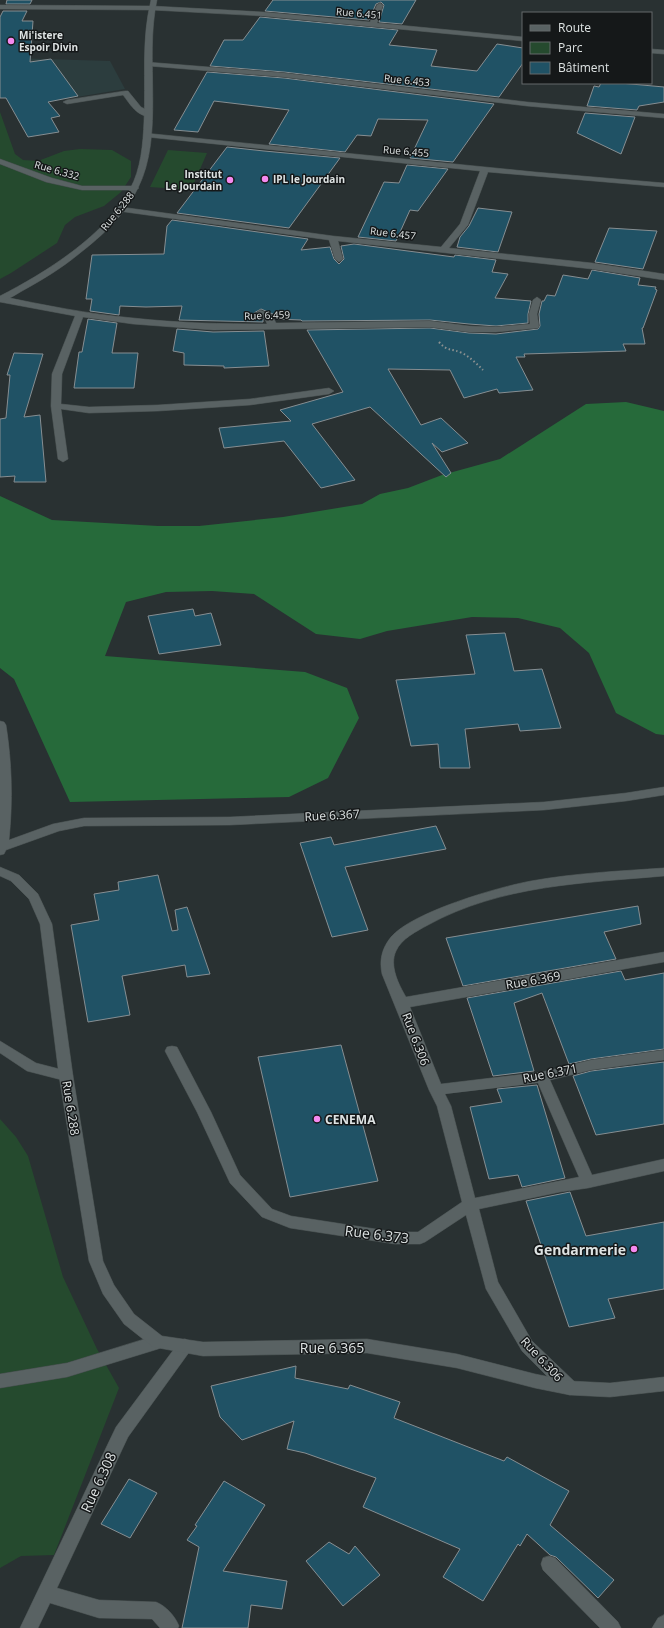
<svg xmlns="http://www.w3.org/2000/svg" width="664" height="1628" viewBox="0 0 664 1628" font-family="'Open Sans',sans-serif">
	<rect width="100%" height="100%" fill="#293132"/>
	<path fill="#2c3d3e" d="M13,58L110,61L125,89L53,101Z"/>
	<path fill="#254a2e" d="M0,112L15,154L23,160L38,161L64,151L80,149L112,150L131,161V177L121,192L104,206L75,217L65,225L57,243L11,273L0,279Z
		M168,150L207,153L191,190L150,187Z
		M0,1119L16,1137L28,1156L63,1277L97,1349L119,1388L54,1555L21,1556L0,1568Z"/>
	<path fill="#266a3a" d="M626,402L664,411V735L656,734L616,713L589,653L560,628L518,618L472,617L387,631L360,639L316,634L254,594L212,591L166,592L126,602L105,656L305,672L347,688L359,718L328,778L289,797L70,802L14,679L0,668V496L52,520L158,526H199L283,517L362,504L380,494L408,488L442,475L500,459L586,404Z"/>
	<path fill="#205265" stroke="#868e92" d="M7,0H32L30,4H6Z
		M273,0H416L402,24L379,22L384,5L381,2L376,4L369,20L265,11Z
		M3,11H27L22,21H33L30,62L51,59L78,96L48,102L60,116L51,118L59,132L28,137L6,98H0V17Z
		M260,17L398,30L389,45L437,50L431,66L477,71L497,44L523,48V63L499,97L284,72L210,66L224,40H243Z
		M207,72L284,78L494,104L453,162L410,158L428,120L378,119L371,136L357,135L345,152L269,144L289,110L214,101L198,132L174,130Z
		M601,83H620L664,87V102L639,106L637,110L587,106L594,86L599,87Z
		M585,113L635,117L621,154L577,133Z
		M227,147L264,151L340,158L289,228L177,213Z
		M407,165L448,169L418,211L410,210L396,241L358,237L384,182L399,183Z
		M478,208L512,212L498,252L457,247L460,237L469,226Z
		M172,220L308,239L301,250L330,247L334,259L339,264L344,259L341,246L354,244L454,257L455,255L496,260L492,272L508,274L495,298L531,301L528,314V323L496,326L469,324L430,320L302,321L301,320L276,319L273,314L261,309L254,313L263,319V322L179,320L182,306L146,307L120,306L119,315L90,311L92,299H86L92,255L164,254L167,226Z
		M609,228L657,231L643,269L595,262Z
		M592,270L640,278L638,285L656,287L655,289L657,290L643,328H642L645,344H623L626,351L524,354L525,357H516L533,390L499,393L497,389L464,398L450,370L388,369L421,425L441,418L468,443L442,452L432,443L451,473L446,477L370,407L312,424L355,480L321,488L284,441L224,448L219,428L291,421L280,410L343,392L307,330L430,328L469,333L496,334L538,329L540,326L539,314L542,301H544L547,295L555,296L563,275L588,279Z
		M88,319L117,323L112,353H138L134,388H74L79,352H82Z
		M177,329L213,332L264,331L269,366L224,368V366L184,365V353L173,351Z
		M14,353L43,354L24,417L40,415L46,482H14L15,476L0,477V419L6,418L10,375H7Z
		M193,609L195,616L211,613L221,645L159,654L148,616Z
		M505,633L514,671L542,669L561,728L520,731L518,724L465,729L470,768H440L438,744L411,746L396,680L475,674L466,635Z
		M436,826L446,849L345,867L368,930L332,937L300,843L331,837L334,845Z
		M158,875L172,931L178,930L175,910L187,907L210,974L187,977L185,965L122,976L130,1015L88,1022L71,925L99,920L94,894L119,890L118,882Z
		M638,906L641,924L604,932L616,959L463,986L446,938Z
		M621,971L625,980L664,973V1049L591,1059L569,1064L542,993L514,1003L534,1071L493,1076L467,998Z
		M341,1045L378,1181L290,1197L258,1057Z
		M664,1062V1124L596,1135L573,1076L591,1071Z
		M537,1085L565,1178L522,1187L518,1175L489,1179L470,1107L502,1102L497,1089Z
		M570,1192L586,1236L664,1222V1289L608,1299L615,1318L569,1327L526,1201Z
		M296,1366L295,1378L348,1389L350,1385L400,1402L394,1418L504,1461L507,1457L569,1491L550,1525L614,1580L598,1598L556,1557L550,1555L527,1534L520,1546L518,1544L483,1601L443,1577L460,1549L363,1507L376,1478L305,1453L287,1449L294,1421L242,1440L220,1417L211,1386Z
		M129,1479L157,1493L130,1538L101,1524Z
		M224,1481L265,1505L223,1571L287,1581L282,1609L251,1605L248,1628H182L199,1547L187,1540L197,1526L195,1525Z
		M329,1542L349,1554L355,1546L380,1575L343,1606L306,1561Z"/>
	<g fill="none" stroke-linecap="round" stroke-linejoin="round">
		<g stroke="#464e4e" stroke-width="1">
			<path id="minor" d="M380,3L383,5L377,23L523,37V41L263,16L152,10L0,9V5L152,6L263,12L370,22L377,5Z
				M651,49L664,50V54L651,53Z
				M146,62L284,73L527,102L664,114V118L527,106L284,77L149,66H146Z
				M125,91H128L141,107L151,112V116C138,118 130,104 123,95L67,104L63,102L67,100Z
				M144,133L535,172L664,183V187L488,172L468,225L449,248L592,263L664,274V280L592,269L338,241L343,259L339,262L335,259L329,240L118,211L117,209L121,207L333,236L441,247L460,224L480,171L147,137H144Z
				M0,159L52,178L82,186H135L139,188L135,190H82L46,182L0,164Z
				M0,296C44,305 88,314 133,318C178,323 222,324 267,324L265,319L256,313L260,310L272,315L276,323L430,321L469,326L496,327L530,324L529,314L533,300L537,297L541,300L537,314L539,326L538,328L496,332H469L430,327L213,330L133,324L83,317L62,374L61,404L89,407L158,405L250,399L329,388L334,391L329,394L250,405L158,411L89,413L61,409L68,459L63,462L58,459L51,406L52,374L75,316L0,302Z
				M0,721L4,722L6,725C12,763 13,801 9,840L53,824L84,818L230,817L544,802L626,793L664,787V795L626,801L544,810L230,825L84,826L59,831L6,850L4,854L0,855Z
				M664,868V876C584,883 501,885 428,925C417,931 401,939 396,951C389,966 399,985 406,997L664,952V962L410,1007L441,1084L542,1072L591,1060L664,1050V1060L591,1070L550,1080L592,1175L664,1159V1171L588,1188L560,1192L479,1209L498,1282L532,1341L576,1383L578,1388L576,1393L570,1395L564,1393L522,1351L486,1289L466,1215L425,1242L420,1244H395L290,1228L262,1217L230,1183L197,1112L165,1051L167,1047L172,1046L177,1047L211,1112L240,1175L272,1209L291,1216L395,1232H418L462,1202L437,1106L429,1090L382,974C379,960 382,948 391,937C412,912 498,887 531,881C575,873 620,871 664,868ZM538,1083L579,1177L475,1198L451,1106L445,1094Z
				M0,1041L36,1063L71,1072L73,1076L71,1080L66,1081L27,1071L0,1053Z
				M158,1335L163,1337L166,1342L163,1347L158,1349L67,1377L0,1388V1374L67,1363Z
				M185,1339L190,1341L193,1346L190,1351L128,1437L57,1588L99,1600L156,1602C166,1606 175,1616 179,1626L178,1628H160L152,1619L99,1618L50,1603L38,1628H20L116,1427L180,1341Z
				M549,1556L555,1558L618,1622L621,1628H600L543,1570L541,1564L543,1558Z
				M664,1615V1628H652L658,1618Z"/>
		</g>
		<g stroke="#464e4e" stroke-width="1">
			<path id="tertiary" d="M151,0H157C144,60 165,134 138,188C126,214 102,236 80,253C62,268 42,280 22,291C15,295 8,300 0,302V296C45,273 106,235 130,189C141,169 143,144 144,121C146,80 141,40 151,0Z
				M0,867L19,875L38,894L52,924L73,1076L103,1261L114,1285L134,1314L162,1336L203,1342L367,1339L457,1354L535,1374L570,1381L610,1383L664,1377V1391L610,1397L570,1395L535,1388L457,1368L367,1353L203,1356L153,1347L124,1324L103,1294L89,1261L59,1076L40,924L29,899L11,881L0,876Z"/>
		</g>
		<path stroke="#8b9191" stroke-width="2" stroke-dasharray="1.5 2.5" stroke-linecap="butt" d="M439,342C448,352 451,348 462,353C470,357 477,364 483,370"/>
		<use href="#minor" fill="#596263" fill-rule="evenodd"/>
		<use href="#tertiary" fill="#596263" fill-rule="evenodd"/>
	</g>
	<g fill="#f589ef" stroke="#151819" stroke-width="1.5">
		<circle cx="11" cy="41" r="4"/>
		<circle cx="265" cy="179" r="4"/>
		<circle cx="230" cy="180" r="4"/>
		<circle cx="317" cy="1119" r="4"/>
		<circle cx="634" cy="1249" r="4"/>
	</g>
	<g text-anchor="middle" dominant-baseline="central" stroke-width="3" stroke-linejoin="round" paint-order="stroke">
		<g font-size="10" fill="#dee3e3" stroke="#151819">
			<text transform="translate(359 13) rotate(5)">Rue 6.451</text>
			<text transform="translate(407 80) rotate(6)">Rue 6.453</text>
			<text transform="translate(406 151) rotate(5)">Rue 6.455</text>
			<text transform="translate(57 170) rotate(16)">Rue 6.332</text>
			<text transform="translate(117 211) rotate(-51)">Rue 6.288</text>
			<text transform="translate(393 233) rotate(7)">Rue 6.457</text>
			<text transform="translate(267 315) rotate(-2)">Rue 6.459</text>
		</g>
		<g font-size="10" font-weight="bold" fill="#dee3e3" stroke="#151819" text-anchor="start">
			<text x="19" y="35">Mi'istere<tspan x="19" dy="12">Espoir Divin</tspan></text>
			<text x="222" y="174" text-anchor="end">Institut<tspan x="222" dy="12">Le Jourdain</tspan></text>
			<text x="273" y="179">IPL le Jourdain</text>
		</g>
		<g font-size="12" fill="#dee3e3" stroke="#151819">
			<text transform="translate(332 815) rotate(-3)">Rue 6.367</text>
			<text transform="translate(533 980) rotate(-10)">Rue 6.369</text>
			<text transform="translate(416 1039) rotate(69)">Rue 6.306</text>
			<text transform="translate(550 1073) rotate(-11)">Rue 6.371</text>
			<text transform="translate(71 1108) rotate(81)">Rue 6.288</text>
			<text transform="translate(542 1359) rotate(47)">Rue 6.306</text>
		</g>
		<g font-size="12" font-weight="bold" fill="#dee3e3" stroke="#151819" text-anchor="start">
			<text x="325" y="1119">CENEMA</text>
		</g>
		<g font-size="14" fill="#dee3e3" stroke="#151819">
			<text transform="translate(377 1234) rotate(7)">Rue 6.373</text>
			<text x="332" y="1347">Rue 6.365</text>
			<text transform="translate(98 1482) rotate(-65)">Rue 6.308</text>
		</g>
		<g font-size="14" font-weight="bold" fill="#dee3e3" stroke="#151819" text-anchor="end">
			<text x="626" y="1249">Gendarmerie</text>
		</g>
	</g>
	<rect x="522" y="12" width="130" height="72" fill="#151819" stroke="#65696a"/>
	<rect x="530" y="25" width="20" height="6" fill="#596263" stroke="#65696a"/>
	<text x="558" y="32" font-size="12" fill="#dee3e3">Route</text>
	<rect x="530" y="42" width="20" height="12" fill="#254a2e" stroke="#65696a"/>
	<text x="558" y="52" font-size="12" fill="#dee3e3">Parc</text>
	<rect x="530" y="62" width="20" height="12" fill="#205265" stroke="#65696a"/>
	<text x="558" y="72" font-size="12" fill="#dee3e3">Bâtiment</text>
</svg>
